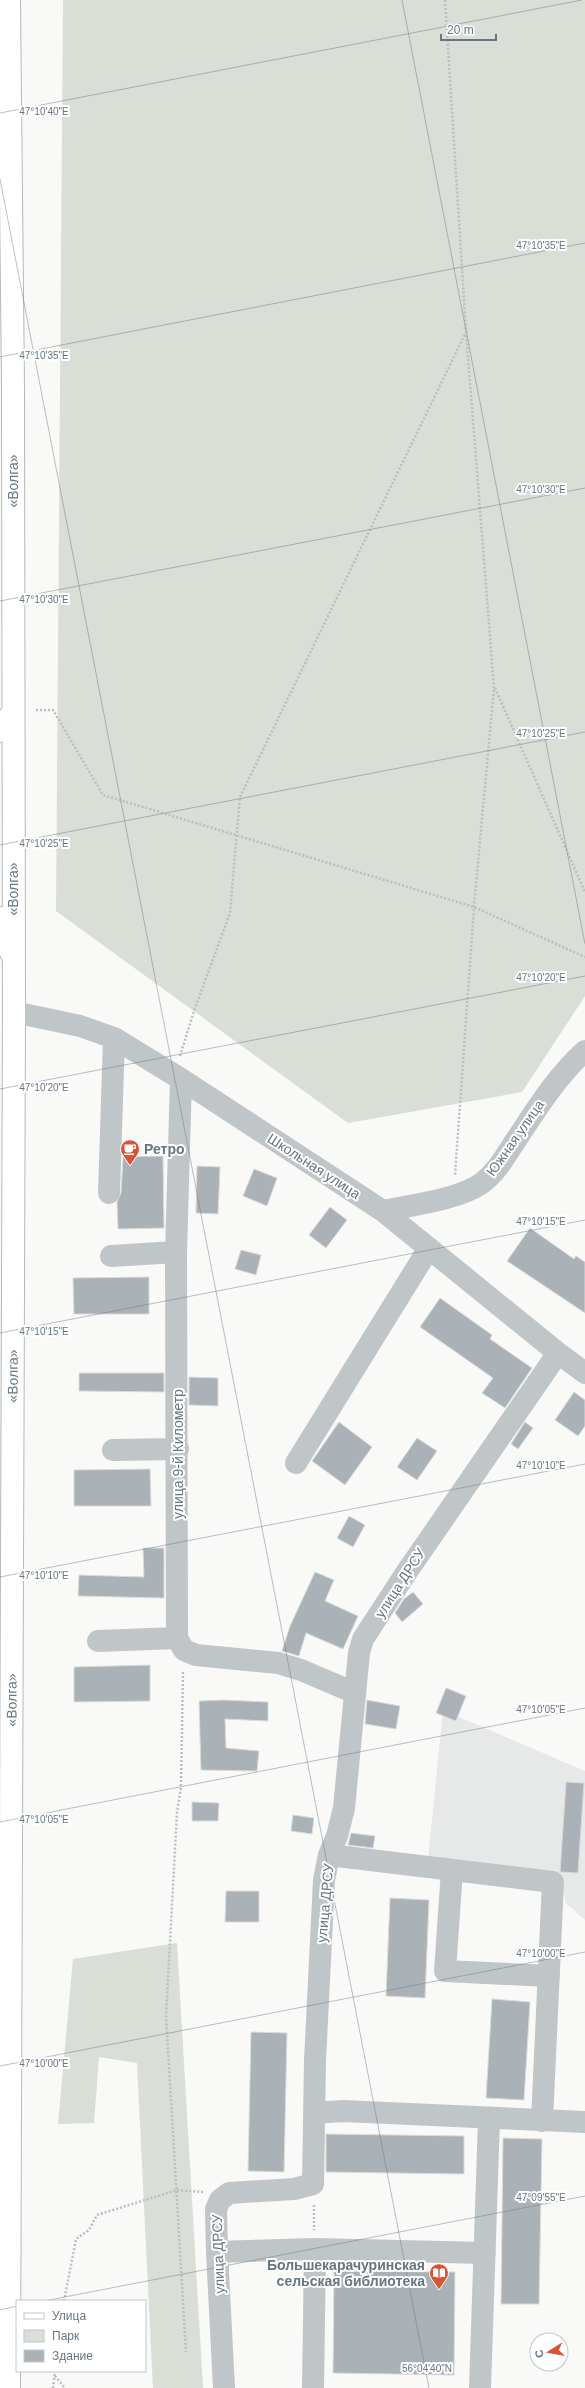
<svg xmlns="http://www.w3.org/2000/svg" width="585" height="2388" viewBox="0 0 585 2388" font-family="Helvetica,sans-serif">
	<rect width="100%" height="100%" fill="#f9f9f7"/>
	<path fill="#e7e8e8" d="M443,1710L585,1771V1920L566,1903L559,1872L428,1860Z"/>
	<path fill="#d9ded6" d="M63,0H585V996L522,1092L348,1123L56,911Z
		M177,1943L203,2388H153L137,2063L99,2057L94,2123L58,2124L73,1959Z"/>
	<path fill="#aab2b7" stroke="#dbdbd9" d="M163,1156L164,1228L118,1229L117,1202L121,1193L123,1157Z
		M197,1166L220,1167L218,1214L196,1213Z
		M254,1169L277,1178L267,1206L243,1196Z
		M330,1207L347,1220L326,1248L309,1235Z
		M530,1228L574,1259L576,1256L585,1262V1313L507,1261Z
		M241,1250L261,1255L256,1275L235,1269Z
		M149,1277V1314H74L73,1278Z
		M440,1298L492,1335L490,1339L532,1368L505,1408L482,1393L493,1378L420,1327Z
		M79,1373H164V1392L79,1391Z
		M189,1377L218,1378V1406L189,1405Z
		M574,1392L585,1400V1426L578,1436L555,1420Z
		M339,1422L372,1447L345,1485L312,1461Z
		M525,1422L533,1428L518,1449L511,1444Z
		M417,1438L437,1451L417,1480L397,1467Z
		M150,1469L151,1506H74V1470Z
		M349,1516L365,1525L353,1547L337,1538Z
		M143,1548H164V1598L78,1596L79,1575L144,1577Z
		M315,1572L334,1580L325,1601L358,1616L343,1649L306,1633L299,1656L282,1651L290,1626Z
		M413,1592L423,1604L402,1622L395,1613L404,1599Z
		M150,1665V1701L74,1702V1667Z
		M446,1688L466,1696L456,1721L436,1713Z
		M224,1700L268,1702V1721L225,1719L226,1748L259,1751L257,1771L201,1770L199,1701Z
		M367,1700L400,1706L396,1729L365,1724Z
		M566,1782L584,1783L578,1873L560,1872Z
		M192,1802L219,1803L218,1821H192Z
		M293,1815L314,1818L312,1834L291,1831Z
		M351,1833L375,1836L373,1848L348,1845Z
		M226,1891H259V1922H225Z
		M390,1898L429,1900L425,1998L386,1996Z
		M492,1999L530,2002L524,2100L486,2098Z
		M251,2032L287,2033L284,2172L248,2171Z
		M326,2134L464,2136V2174L326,2172Z
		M503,2138L542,2139L539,2304H501Z
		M334,2271L455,2272L454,2375L333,2373Z"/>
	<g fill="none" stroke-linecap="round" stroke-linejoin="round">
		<g stroke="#b4b9bd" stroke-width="24">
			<path id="major" d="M0,731L13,712
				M0,918L11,953"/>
		</g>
		<g stroke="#b4b8bb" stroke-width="24">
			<g id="highway">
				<path id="s1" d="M9,2388L14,1012L13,388L9,0"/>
			</g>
		</g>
		<path stroke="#bbbec0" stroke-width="2.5" stroke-dasharray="2 2" stroke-linecap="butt" d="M445,0L466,332L494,688L474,907L455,1175
			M495,688L585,892
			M36,710H53L103,795L474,907L585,957
			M180,1056L194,1011L230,913L240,797L466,332
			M183,1672L181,1787L177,1812L166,2016L186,2352
			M314,2205V2230
			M64,2301L76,2239L89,2230L97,2215L177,2190L203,2192
			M55,2376L65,2388
			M53,2388L55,2371"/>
		<path stroke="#c0c5c8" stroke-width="22" d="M14,1012L80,1026L114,1038L181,1079L383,1211L558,1353L585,1373
			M181,1079L176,1252L177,1638L184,1650L196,1655L278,1663L301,1670L355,1693
			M109,1193L114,1038
			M383,1211C412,1205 458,1200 482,1183C498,1171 507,1153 518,1137C538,1107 558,1075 585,1051
			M111,1256L176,1252
			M113,1450L178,1449
			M296,1463L429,1248
			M98,1641L177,1638
			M329,1855L553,1882L542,2121
			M452,1870L445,1971L549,1976
			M314,2113L343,2111L585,2122
			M217,2252L315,2249L485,2253
			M224,2388L217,2252L216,2209L220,2200L229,2193L294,2189L313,2184L315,2061L324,1880L329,1855L337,1836L344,1808L359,1653L363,1639L406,1573L558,1353
			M313,2388L315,2249
			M480,2388L489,2119"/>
		<use href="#major" stroke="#fff" stroke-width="22"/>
		<use href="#highway" stroke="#fff" stroke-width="22"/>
	</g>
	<path fill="none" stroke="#667680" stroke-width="1" stroke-opacity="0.45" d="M402,0L585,944M0,113L582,0M0,179L429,2388M0,357L585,243M0,601L585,488M0,845L585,732M0,1089L585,976M0,1333L585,1220M0,1577L585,1464M0,1822L585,1708M0,2066L585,1952M44,2301L585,2196M0,2310L17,2306"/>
	<defs>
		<g id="cafe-pin" transform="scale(1)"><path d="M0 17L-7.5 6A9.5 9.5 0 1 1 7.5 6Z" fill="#db5335" stroke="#fff"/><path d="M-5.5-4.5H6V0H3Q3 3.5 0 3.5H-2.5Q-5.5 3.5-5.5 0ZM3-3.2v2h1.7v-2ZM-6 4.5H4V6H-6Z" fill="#fff"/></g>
		<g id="library-pin" transform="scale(1)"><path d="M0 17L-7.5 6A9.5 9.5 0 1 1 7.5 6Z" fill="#db5335" stroke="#fff"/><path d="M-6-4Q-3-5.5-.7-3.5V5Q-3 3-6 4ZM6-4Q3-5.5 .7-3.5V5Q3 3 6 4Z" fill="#fff"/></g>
	</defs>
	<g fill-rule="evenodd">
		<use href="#cafe-pin" x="130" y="1149"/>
		<use href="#library-pin" x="439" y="2273"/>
	</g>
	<g text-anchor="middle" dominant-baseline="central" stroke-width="4" stroke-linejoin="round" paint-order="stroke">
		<g font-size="14" fill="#667680" stroke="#fff">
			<text transform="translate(13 481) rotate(-90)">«Волга»</text>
			<text transform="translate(13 889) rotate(-90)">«Волга»</text>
			<text transform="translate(515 1138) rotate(-55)">Южная улица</text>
			<text transform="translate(314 1166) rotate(33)">Школьная улица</text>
			<text stroke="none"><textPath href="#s1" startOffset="1012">«Волга»</textPath></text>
			<text transform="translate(178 1454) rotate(-90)">улица 9-й Километр</text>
			<text transform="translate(400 1583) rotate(-57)">улица ДРСУ</text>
			<text stroke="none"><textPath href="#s1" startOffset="688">«Волга»</textPath></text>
			<text transform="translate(325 1903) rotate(-85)">улица ДРСУ</text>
			<text transform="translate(218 2254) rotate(-92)">улица ДРСУ</text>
		</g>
		<g font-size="14" font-weight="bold" fill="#667680" stroke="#fff" text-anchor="start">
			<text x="144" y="1149">Ретро</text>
			<text x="425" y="2265" text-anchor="end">Большекарачуринская<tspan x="425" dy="16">сельская библиотека</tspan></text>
		</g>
	</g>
	<g font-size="10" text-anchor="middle" fill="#667680" stroke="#fff" stroke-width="4" stroke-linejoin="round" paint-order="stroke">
		<text x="44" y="115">47°10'40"E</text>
		<text x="541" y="249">47°10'35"E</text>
		<text x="44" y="359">47°10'35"E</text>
		<text x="541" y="493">47°10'30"E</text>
		<text x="44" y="603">47°10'30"E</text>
		<text x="541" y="737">47°10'25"E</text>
		<text x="44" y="847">47°10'25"E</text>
		<text x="541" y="981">47°10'20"E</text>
		<text x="44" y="1091">47°10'20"E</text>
		<text x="541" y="1225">47°10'15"E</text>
		<text x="44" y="1335">47°10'15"E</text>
		<text x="541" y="1469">47°10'10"E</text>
		<text x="44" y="1579">47°10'10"E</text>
		<text x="541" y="1713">47°10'05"E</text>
		<text x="44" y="1823">47°10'05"E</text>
		<text x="541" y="1957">47°10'00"E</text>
		<text x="44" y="2067">47°10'00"E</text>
		<text x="541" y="2201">47°09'55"E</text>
		<text x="427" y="2372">56°04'40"N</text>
	</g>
	<rect x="16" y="2300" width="130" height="72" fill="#ffffff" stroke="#c2c8cc"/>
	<rect x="24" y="2313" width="20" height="6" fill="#ffffff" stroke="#c2c8cc"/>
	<text x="52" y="2320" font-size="12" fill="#667680">Улица</text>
	<rect x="24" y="2330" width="20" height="12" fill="#d9ded6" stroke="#c2c8cc"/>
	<text x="52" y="2340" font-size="12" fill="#667680">Парк</text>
	<rect x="24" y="2350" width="20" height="12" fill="#aab2b7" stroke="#c2c8cc"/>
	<text x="52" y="2360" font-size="12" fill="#667680">Здание</text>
	<g transform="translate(549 2352) rotate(259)"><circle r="19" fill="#ffffff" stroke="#c2c8cc"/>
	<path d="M0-3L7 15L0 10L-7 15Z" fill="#db5335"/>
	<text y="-6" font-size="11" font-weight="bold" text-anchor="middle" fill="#667680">С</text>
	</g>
	<path d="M441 34v6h55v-6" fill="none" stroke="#667680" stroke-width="2"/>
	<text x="447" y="34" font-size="12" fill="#667680" stroke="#ffffff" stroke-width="3" paint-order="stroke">20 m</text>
</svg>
